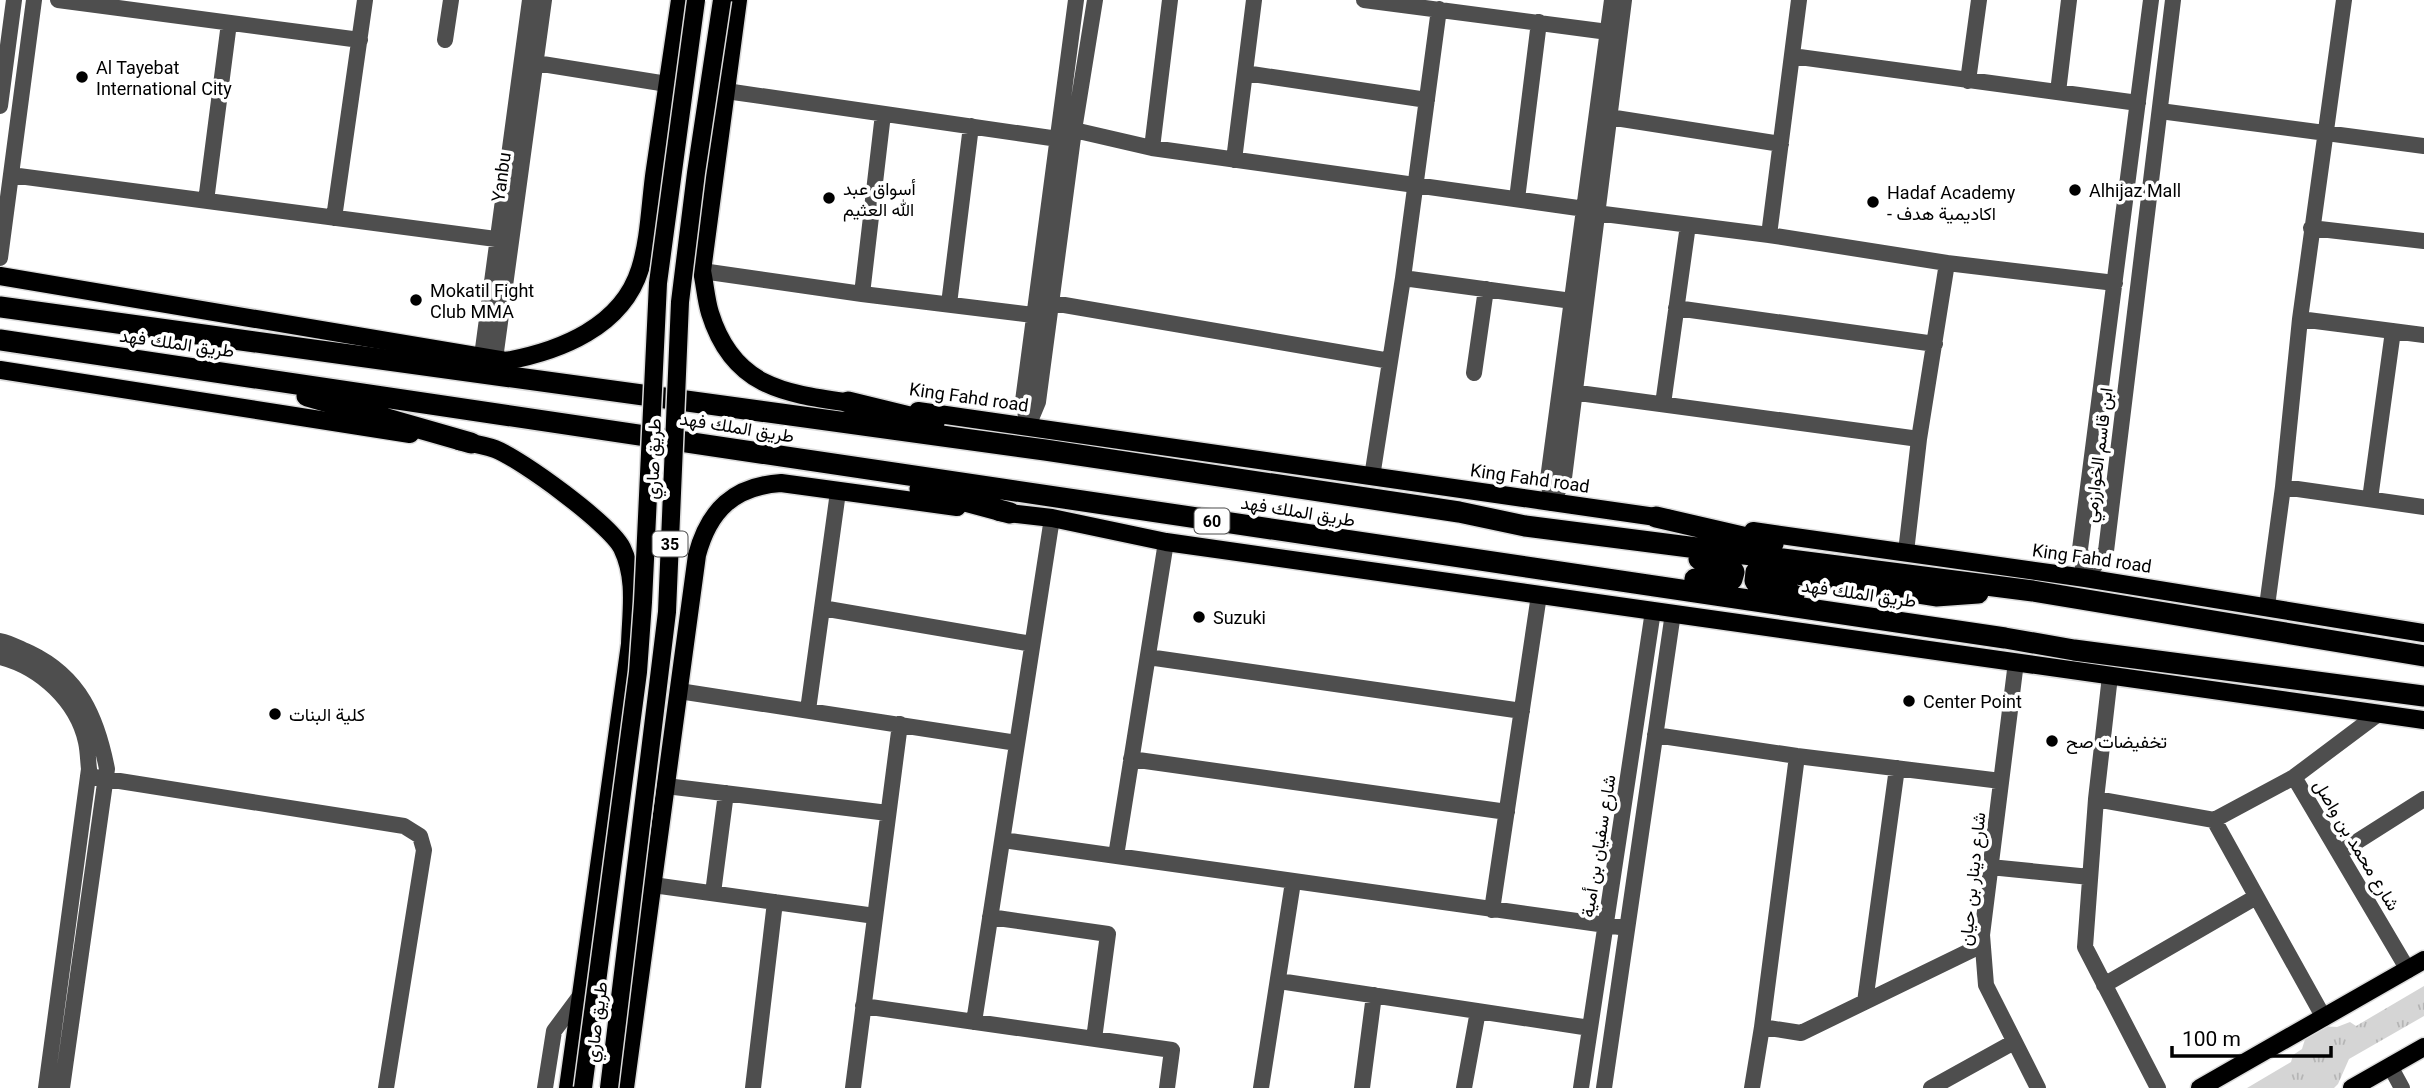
<svg xmlns="http://www.w3.org/2000/svg" width="2424" height="1088" viewBox="0 0 2424 1088" font-family="Roboto,Vazirmatn,sans-serif">
	<defs>
		<pattern id="park-tufts" width="24" height="20" patternUnits="userSpaceOnUse" patternTransform="scale(1.75)"><rect width="24" height="20" fill="#d5d5d5"/><path d="M3 7l-1-3M5 7V3M7 7l1-3M15 17l-1-3M17 17v-4M19 17l1-3" fill="none" stroke="#b5b5b5"/></pattern>
	</defs>
	<rect width="100%" height="100%" fill="#fff"/>
	<path fill="url(#park-tufts)" d="M2424,986V1016L2349,1059L2338,1084L2334,1088H2247L2291,1062L2293,1055L2302,1049L2306,1036L2321,1026L2337,1027L2350,1022L2356,1026Z"/>
	<g fill="none" stroke-linecap="round" stroke-linejoin="round">
		<g stroke="#dbdbdb" stroke-width="21">
			<path id="major" d="M738,0L702,271C705,285 706,300 710,313C734,391 790,394 859,404
				M0,276L506,361C560,351 622,327 640,269C650,237 650,202 655,169C663,113 672,56 680,0
				M0,370L410,434
				M918,411L1670,519
				M459,441C471,443 484,445 495,449C521,459 610,524 622,548C637,579 631,611 630,644L568,1088
				M999,512L1052,518L1166,542L2424,720
				M1753,531L2085,578L2424,633
				M625,1088L697,555C709,510 734,486 781,483L957,507
				M2200,1088L2424,960
				M2352,1088L2424,1047"/>
		</g>
		<g stroke="#dbdbdb" stroke-width="24">
			<path id="highway" d="M0,307L1045,450L1459,512L1525,526L2033,591L2424,656
				M0,340L2005,638L2074,650L2424,696
				M307,396L471,443
				M848,402L934,423
				M920,489L1010,513
				M1656,517L1773,544
				M1695,579L1721,583L1732,579L1734,572C1725,561 1713,561 1699,559
				M1794,595L1759,586L1755,581L1756,572L1771,570L1936,596L1978,593"/>
		</g>
		<path stroke="#4e4e4e" stroke-width="16" d="M58,0L360,40
			M1364,0L1608,32
			M445,40L451,0
			M1792,56L2138,103
			M536,63L667,84
			M1245,73L1427,100
			M1968,81L1979,0
			M726,91L1058,139
			M2058,92L2069,0
			M0,106L14,0
			M2160,111L2424,146
			M1609,117L1781,144
			M1074,130L1152,148L1585,209
			M1152,148L1170,0
			M1234,160L1254,0
			M11,175L511,241
			M1517,199L1539,22
			M206,201L229,23
			M1596,213L1769,235L1947,263L2115,283
			M334,218L365,0
			M2311,228L2424,241
			M1769,235L1799,0
			M0,258L34,0
			M702,271L862,294L1033,315
			M1403,278L1572,301
			M862,294L883,114
			M1041,301L1390,361
			M949,304L971,126
			M1676,308L1935,344
			M2300,319L2424,335
			M482,356L530,0
			M495,359L544,0
			M1474,373L1486,289
			M1564,391L1919,439
			M1663,404L1688,225
			M1028,426L1038,402L1074,130L1095,0
			M1028,426L1023,401L1076,0
			M1372,477L1403,278L1439,9
			M2283,487L2424,507
			M2370,499L2393,331
			M1552,503L1564,478L1624,0
			M1552,503L1548,479L1612,0
			M1906,552L1919,439L1947,263
			M2085,578L2106,551L2173,0
			M2085,578L2080,549L2151,0
			M2267,606L2283,487L2300,319L2344,0
			M822,608L1032,644
			M0,641C11,643 20,649 30,653C80,677 97,718 107,769L62,1088
			M0,657C40,667 77,701 86,742C88,751 88,761 89,769L46,1088
			M1148,657L1522,711
			M2016,662L1982,935L1986,985L2038,1088
			M2110,676L2096,799L2214,820L2294,777L2378,714
			M679,691L1017,743
			M808,710L838,492
			M1655,735L1797,756L2001,781
			M1131,759L1507,812
			M88,776L404,826L420,836L424,850L386,1088
			M2294,777L2408,970
			M666,786L888,813
			M2096,799L2085,947L2158,1088
			M2214,820L2324,1018
			M1003,840L1627,928
			M2339,853L2424,799
			M1116,856L1166,542
			M1990,867L2090,877
			M653,885L875,916
			M713,893L726,793
			M1492,910L1539,595
			M990,917L1108,934L1094,1039
			M1279,981L1590,1028
			M2104,985L2256,897
			M1865,1002L1897,768
			M863,1006L1172,1050L1167,1088
			M974,1022L1052,518
			M1762,1027L1801,1033L1982,945
			M2390,1066L2402,1088
			M545,1088L554,1031L580,996
			M753,1088L775,902
			M853,1088L900,724
			M1261,1088L1293,882
			M1362,1088L1374,995
			M1464,1088L1478,1011
			M1581,1088L1653,611
			M1604,1088L1673,613
			M1752,1088L1762,1027L1797,756
			M1931,1088L2014,1042"/>
		<use href="#major" stroke="#000" stroke-width="18"/>
		<use href="#highway" stroke="#000" stroke-width="21"/>
		<g stroke="#dbdbdb" stroke-width="21" stroke-linecap="butt">
			<path id="major-bridge" d="M583,1088L638,672L643,602L658,283L696,0
				M609,1088L667,612L680,302L696,173L722,0"/>
		</g>
		<use href="#major-bridge" stroke="#000" stroke-width="18"/>
	</g>
	<g fill="#000" stroke="#fff" stroke-width="2.5">
		<circle cx="82" cy="77" r="7"/>
		<circle cx="2075" cy="190" r="7"/>
		<circle cx="829" cy="198" r="7"/>
		<circle cx="1873" cy="202" r="7"/>
		<circle cx="416" cy="300" r="7"/>
		<circle cx="1199" cy="617" r="7"/>
		<circle cx="1909" cy="701" r="7"/>
		<circle cx="275" cy="714" r="7"/>
		<circle cx="2052" cy="741" r="7"/>
	</g>
	<g text-anchor="middle" dominant-baseline="central" stroke-width="7" stroke-linejoin="round" paint-order="stroke">
		<g fill="#fff" stroke="#4c4c4c" stroke-width="2">
			<rect x="1194.5" y="508.5" width="35" height="25" rx="5"/>
			<rect x="652.5" y="531.5" width="35" height="25" rx="5"/>
		</g>
		<g font-size="16" font-weight="bold" fill="#000">
			<text x="1212" y="521">60</text>
			<text x="670" y="544">35</text>
		</g>
		<g font-size="18" fill="#000" stroke="#fff" text-anchor="start">
			<text x="96" y="67">Al Tayebat<tspan x="96" dy="21">International City</tspan></text>
			<text x="843" y="188">أسواق عبد<tspan x="843" dy="21">الله العثيم</tspan></text>
			<text x="2089" y="190">Alhijaz Mall</text>
			<text x="1887" y="192">Hadaf Academy<tspan x="1887" dy="21">- اكاديمية هدف</tspan></text>
			<text x="430" y="290">Mokatil Fight<tspan x="430" dy="21">Club MMA</tspan></text>
			<text x="1213" y="617">Suzuki</text>
			<text x="1923" y="701">Center Point</text>
			<text x="289" y="714">كلية البنات</text>
			<text x="2066" y="741">تخفيضات صح</text>
		</g>
		<g font-size="18" fill="#000" stroke="#fff">
			<text transform="translate(501 177) rotate(-82)">Yanbu</text>
			<text transform="translate(177 343) rotate(8)">طريق الملك فهد</text>
			<text transform="translate(969 397) rotate(8)">King Fahd road</text>
			<text transform="translate(737 427) rotate(9)">طريق الملك فهد</text>
			<text transform="translate(2098 455) rotate(-83)">ابن قاسم الخوارزمي</text>
			<text transform="translate(653 459) rotate(-88)">طريق صاري</text>
			<text transform="translate(1530 478) rotate(8)">King Fahd road</text>
			<text transform="translate(1298 511) rotate(9)">طريق الملك فهد</text>
			<text transform="translate(2092 558) rotate(8)">King Fahd road</text>
			<text transform="translate(1859 593) rotate(8)">طريق الملك فهد</text>
			<text transform="translate(2357 845) rotate(59)">شارع محمد بن واصل</text>
			<text transform="translate(1598 846) rotate(-81)">شارع سفيان بن أمية</text>
			<text transform="translate(1972 879) rotate(-84)">شارع دينار بن حيان</text>
			<text transform="translate(596 1022) rotate(-83)">طريق صاري</text>
		</g>
	</g>
	<path d="M2172 1046v10h159v-10" fill="none" stroke="#000000" stroke-width="3.5"/>
	<text x="2182" y="1046" font-size="21" fill="#000000" stroke="#ffffff" stroke-width="5" paint-order="stroke">100 m</text>
</svg>
